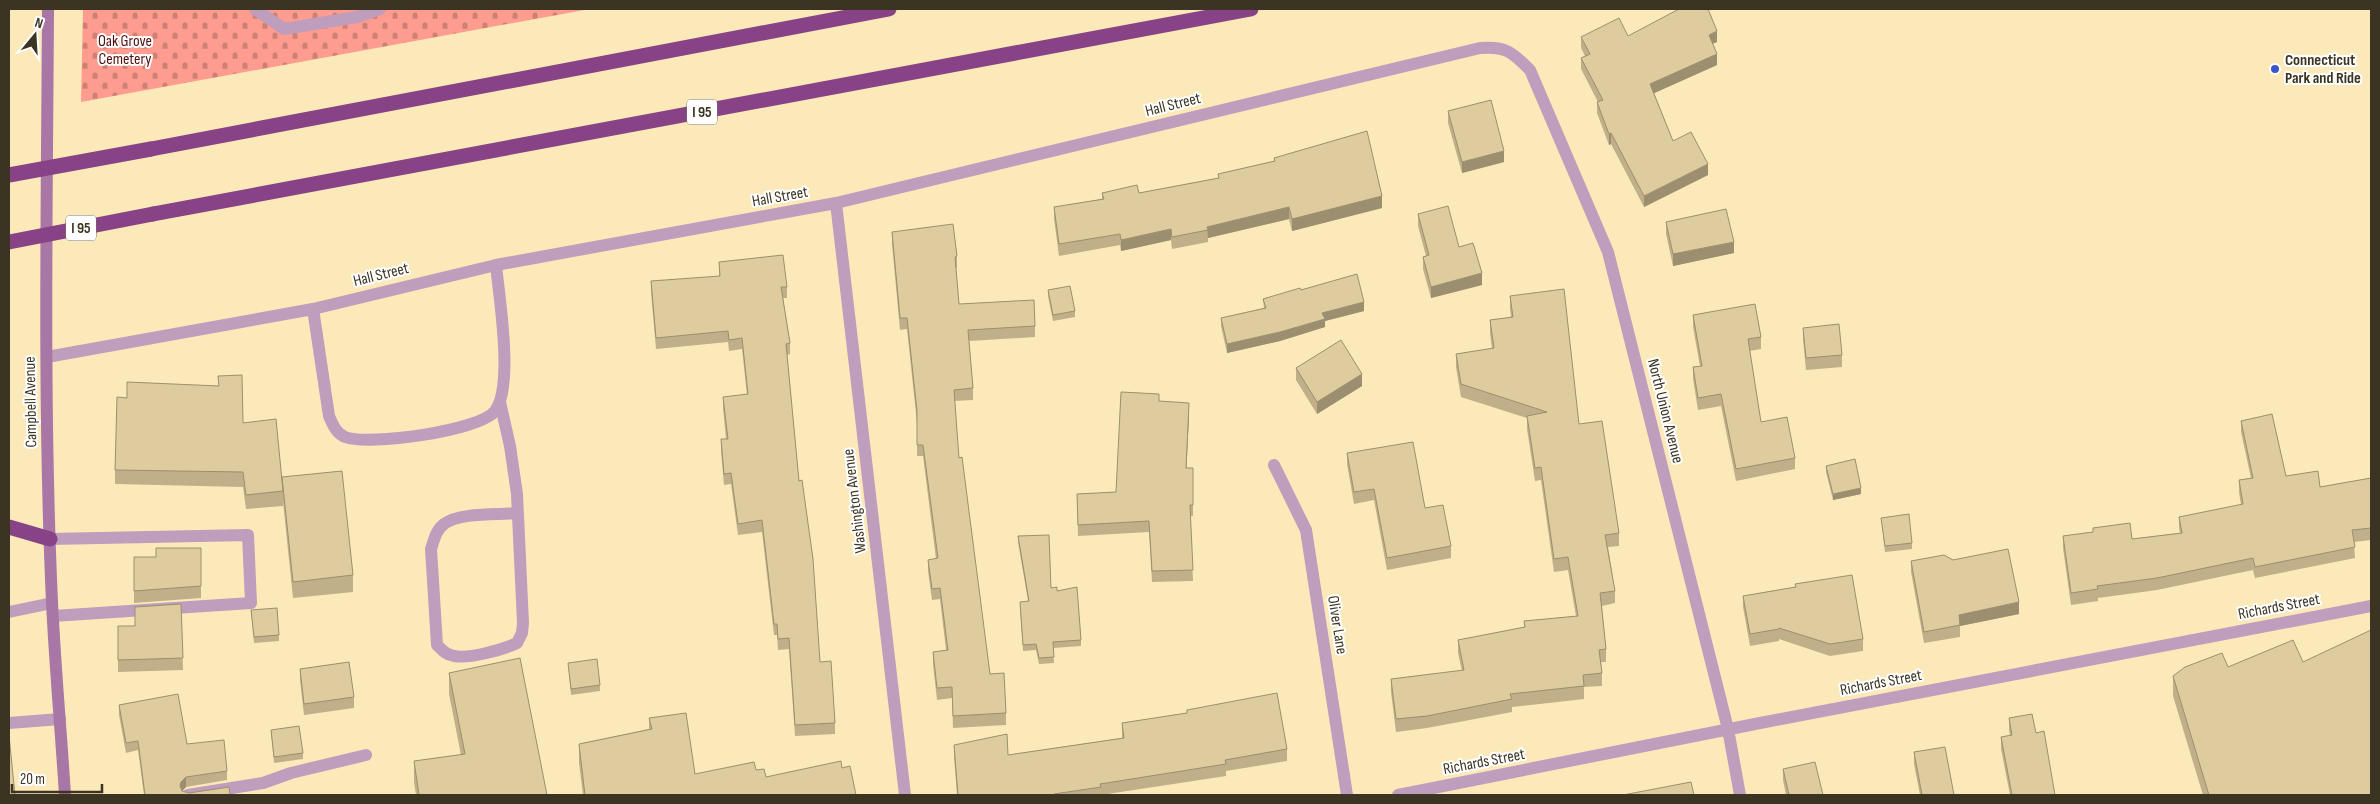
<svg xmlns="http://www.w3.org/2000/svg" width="2380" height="804" viewBox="0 0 2380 804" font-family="'Sofia Sans Condensed',sans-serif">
	<defs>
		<pattern id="cemetery-stones" width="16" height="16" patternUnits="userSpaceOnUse" patternTransform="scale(1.25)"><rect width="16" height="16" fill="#fe9c8f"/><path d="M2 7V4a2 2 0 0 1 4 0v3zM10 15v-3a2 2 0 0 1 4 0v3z" fill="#cf8074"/></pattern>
	</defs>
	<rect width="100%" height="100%" fill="#fce9ba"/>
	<path fill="url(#cemetery-stones)" d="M83,9H590L81,102Z"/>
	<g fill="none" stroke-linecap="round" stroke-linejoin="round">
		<path stroke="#bf9dbd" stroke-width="12" d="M255,9L284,29L357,17L380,9
			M313,309L329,416C333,425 336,433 345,437C368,446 480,431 495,411C514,386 499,297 496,265
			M500,402L510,446L517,494L523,623L522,633L517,643C502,650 469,659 454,656C446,655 442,650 437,645L431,549C434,540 436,530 444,524C460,512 498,515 518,513
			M50,539L248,535L251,603L53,616
			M9,723L60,719
			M188,795L263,783L291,773L366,755"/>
		<path stroke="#bf9dbd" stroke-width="12" d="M836,203L905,795
			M47,357L313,309L496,265L836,203L1480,48C1506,46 1512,52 1530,70L1608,252L1728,729L1740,795
			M1274,465L1306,530L1347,795
			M9,612L52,603
			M1398,795L1755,724L2371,606"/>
		<path stroke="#a977a6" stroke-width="12" d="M48,9C47,206 43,404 52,602C55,666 61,731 65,795"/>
		<path stroke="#884286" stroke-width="15" d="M151,149L889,9
			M153,214L1251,9
			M9,527L50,539"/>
		<path stroke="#884286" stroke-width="15" d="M9,175L151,149
			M9,242L153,214"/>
	</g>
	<path fill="#c0af88" d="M1628,36L1717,42L1712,44L1717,65L1654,93L1673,141L1708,175L1644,207L1611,144L1609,145L1597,113V102H1598L1581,69V58L1585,56L1581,48V37Z
		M1448,111L1504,162L1462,173L1448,123Z
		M1274,158L1382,208L1292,231L1289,219L1208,238V242L1172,249L1171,240L1121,251L1120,245L1059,256L1054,219V207L1102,199V193H1139L1218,178V174L1274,161Z
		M1418,214L1459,247L1482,285L1431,298L1423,269V257L1426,256L1418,226Z
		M1666,222L1734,253L1673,266L1666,234Z
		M892,232L957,256V268H956L959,304L1035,326V337L969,341L973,388V400L954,401L959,458L990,674L1006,713V725L953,728L952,698L937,700L933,664V652L946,650L940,599L932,600L928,571V560L936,559L923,456H917V423L907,329L900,330L892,244Z
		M719,262L787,287V298H783L790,343V354L787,355L799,481L820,662L835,723V734L795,736L789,649L778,650L777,635H774L762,532L738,535L731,484L724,485L721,451V439H726L723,408V397L747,395L742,349L729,351L728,342L656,349L651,292V281L719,277Z
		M1048,290L1075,311V317L1053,321L1048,296Z
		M1301,290L1364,311L1325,321V327L1280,341L1227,353L1221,326V318L1264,308L1263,299Z
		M1510,296L1579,424L1619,533V546L1608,547L1615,591V603L1602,606L1606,649V662H1601L1602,673V686L1584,687V699L1512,707V712L1427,728L1396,732L1391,692V679L1462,671L1458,653V640L1524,627V621L1576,616L1568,570L1554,572L1541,480L1535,481L1527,429V418L1461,397L1456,367V354L1492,349L1490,333V320L1511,317L1510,308Z
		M1693,315L1761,337V349L1749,351L1761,422L1795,458V469L1736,481L1721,406L1698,410L1693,379V367L1700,366L1693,327Z
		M1803,328L1842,355V367L1806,370L1803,339Z
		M1296,368L1362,386L1317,414L1296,380Z
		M1159,401L1189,414L1186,468H1193V516H1190L1193,581L1152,582L1149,532L1078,536L1077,494L1116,492Z
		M2241,421L2286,476L2320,487L2371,478V540L2354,542L2355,558L2255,578L2253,570L2157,590L2098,598V601L2071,605L2063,548V536L2093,532V528L2132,539L2180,533L2179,528V517L2241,505L2239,492V480L2251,478L2241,432Z
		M243,423L282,483L353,575V592L293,598L283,502V506L246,509L243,487L115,484V470Z
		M1347,453L1425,508L1451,546V558L1387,570L1374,500L1354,504L1347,464Z
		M1826,466L1861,494L1833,500L1826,472Z
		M1881,518L1912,543V549L1885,552Z
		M1018,536L1051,588L1057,591L1081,640V646L1053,648L1054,663L1039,664L1036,650L1023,651L1020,608L1028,601L1018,542Z
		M201,548V598L134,603V557H156Z
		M1911,561L2019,614L1960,626V637L1924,643L1911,572Z
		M1795,584L1863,639V651L1830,656L1779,639V641L1750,646L1743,607V596L1795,587Z
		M181,604L183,670L118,672V626H135Z
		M251,610L279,635V641L254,643Z
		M2303,662L2371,795H2203L2173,696V676L2228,667Z
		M568,663L600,685V691L571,695Z
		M300,669L354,697V708L304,715L300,680Z
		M449,673L547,795H416L414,782V761L461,755L449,694Z
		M119,705L187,744L227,771V780L186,787L182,791L189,793L230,795H144L138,750L126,753L119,715Z
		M1187,710L1287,749V761L1226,771V776L1101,795H957L954,757V745L1008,755L1122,738V723L1187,713Z
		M649,718L695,774L766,777L842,768L856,795H583L579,763V744L649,729Z
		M2009,718L2036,733L2055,795H2010L2001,749V737L2010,736L2009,730Z
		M271,730L303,753V759L274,763Z
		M1914,752L1954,795H1920L1914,764Z
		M1783,769L1823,795H1786L1783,780Z"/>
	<path fill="#9c8f6f" d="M1717,31V42L1709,45V35Z
		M1717,54V65L1650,95V84Z
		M1611,133V144L1609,145V134Z
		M1504,151V162L1462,173V162Z
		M1708,164V175L1644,207V196Z
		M1382,196V208L1292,231V219Z
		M1289,207V219L1208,238L1207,227Z
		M1171,229V240L1121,251V240Z
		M1734,242V253L1673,266V254Z
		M1482,273V285L1431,298V287Z
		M1364,302V311L1325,321V327L1280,341L1227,353V344L1322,313Z
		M1362,374V386L1317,414V402Z
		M1189,403V414L1186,479V468Z
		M1861,488V494L1833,500V494Z
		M2019,602V614L1960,626L1959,615Z
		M186,777V787L181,792L180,786L181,782Z"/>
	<path fill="#dfcc9e" stroke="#9c8f6f" d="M1679,9H1708L1717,31L1709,35L1717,54L1650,84L1673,141L1691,132L1708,164L1644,196L1611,133L1609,134L1597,102L1603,100L1581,58L1590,54L1581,37L1619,18L1628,36Z
		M1491,100L1504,151L1462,162L1448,111Z
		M1367,131L1382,196L1292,219L1289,207L1207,227L1208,230L1172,237L1171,229L1121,240L1120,234L1059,244L1054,207L1104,199L1102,193L1137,185L1139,193L1219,178L1218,174L1275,161L1274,158Z
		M1448,206L1459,247L1473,243L1482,273L1431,287L1423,257L1429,255L1418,214Z
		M1726,209L1734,242L1673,254L1666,222Z
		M953,224L957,256L955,257L959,304L1034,300L1035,326L968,330L973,388L954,390L959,458L962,457L990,674L1004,673L1006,713L953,716L952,687L937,688L933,652L948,650L940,588L932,589L928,560L938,558L923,445H917V411L907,318H900L892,232Z
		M783,255L787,287H781L790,343L786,344L799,481L802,480L813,559L820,662L831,661L835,723L795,725L789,638L778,639L777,624H774L762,520L738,524L731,473L724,474L721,439H728L723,397L748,394L742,338L729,340L728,331L656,338L651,281L720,276L719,262Z
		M1357,274L1364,302L1322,313L1325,319L1280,332L1227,344L1221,318L1266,308L1263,299L1300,288L1301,290Z
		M1070,286L1075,311L1053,315L1048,290Z
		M1564,289L1579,424L1602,421L1619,533L1605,535L1615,591L1600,593L1606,649L1599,650L1602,673L1583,675L1584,686L1510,694L1512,699L1427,716L1396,719L1391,679L1464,670L1458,640L1525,627L1524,621L1578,616L1568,557L1554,559L1541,467L1535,468L1527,416L1547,412L1461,384L1456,354L1494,348L1490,320L1513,317L1510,296Z
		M1755,304L1761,337L1748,339L1761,422L1787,417L1795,458L1736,469L1721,394L1698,398L1693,367L1702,366L1693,315Z
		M1839,324L1842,355L1806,358L1803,328Z
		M1341,340L1362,374L1317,402L1296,368Z
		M242,375L243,423L276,419L283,491L246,495L243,472L115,470L117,397L127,398V382L219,386L218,376Z
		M1121,392L1159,394V401L1189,403L1186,468H1193V505H1190L1193,570L1152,571L1149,521L1078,525L1077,494L1116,492Z
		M2272,414L2286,476L2318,471L2320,487L2371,478V528L2352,530L2355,547L2255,567L2253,558L2157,578L2097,586L2098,589L2071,593L2063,536L2093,532V528L2130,523L2132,539L2182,533L2179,517L2243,504L2239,480L2253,478L2241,421Z
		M1413,442L1425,508L1443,505L1451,546L1387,558L1374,489L1354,492L1347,453Z
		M1855,459L1861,488L1833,494L1826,466Z
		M342,471L353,575L293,582L282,477Z
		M1909,514L1912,543L1885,546L1881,518Z
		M1049,535L1051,588L1057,587V591L1077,587L1081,640L1053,642L1054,657L1039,658L1036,644L1023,645L1020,602L1029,601L1018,536Z
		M156,548H201V586L134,591V557H156Z
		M2008,549L2019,602L1959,615L1960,625L1924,632L1911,561L1944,555L1953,560Z
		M1852,575L1863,639L1830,644L1779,628V629L1750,634L1743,596L1796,587L1795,584Z
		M181,604L183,658L118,660V626H135V607Z
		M277,608L279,635L254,637L251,610Z
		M2371,630V795H2209L2173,676L2185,667L2222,653L2228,667L2293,640L2303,662Z
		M520,658L547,795H419L414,761L465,754L449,673Z
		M597,659L600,685L571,689L568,663Z
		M349,662L354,697L304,704L300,669Z
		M1277,693L1287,749L1225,760L1226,764L1100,784L1101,787L1054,794L1055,795H958L954,745L1007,734L1008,755L1124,738L1122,723L1187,713V710Z
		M178,694L187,744L224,740L227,771L186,777L181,782L180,786L182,791L189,793L229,787L230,795H145L138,741L126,743L119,705Z
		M686,713L695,774L754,762L756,770L764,769L766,777L841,761L842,768L850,766L856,795H585L579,744L652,729L649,718Z
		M2032,714L2036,733L2044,731L2055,795H2012L2001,737L2012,735L2009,718Z
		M299,726L303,753L274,757L271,730Z
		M9,735L15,795H9Z
		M1945,747L1954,795H1922L1914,752Z
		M1815,762L1823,795H1789L1783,769Z
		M1691,782L1694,795H1623Z"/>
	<circle fill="#3a57c9" stroke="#fff" stroke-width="2" cx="2275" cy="69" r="5"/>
	<g text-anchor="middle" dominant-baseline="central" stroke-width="4" stroke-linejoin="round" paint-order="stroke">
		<g fill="#fff" stroke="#767164" stroke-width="1">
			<rect x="687" y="99.5" width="30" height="25" rx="4"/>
			<rect x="66" y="215.5" width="30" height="25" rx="4"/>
		</g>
		<g font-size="15" font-weight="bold" fill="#3c3422">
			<text x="702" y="112">I 95</text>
			<text x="81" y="228">I 95</text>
		</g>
		<g font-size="16" fill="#500f0b" stroke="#fff">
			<text x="125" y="41">Oak Grove<tspan x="125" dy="18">Cemetery</tspan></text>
		</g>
		<g font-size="16" font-weight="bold" fill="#3c3422" stroke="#fff" text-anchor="start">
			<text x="2285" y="60">Connecticut<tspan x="2285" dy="18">Park and Ride</tspan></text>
		</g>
		<g font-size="16" fill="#3c3422" stroke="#fff">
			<text transform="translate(1173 105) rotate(-14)">Hall Street</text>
			<text transform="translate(780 197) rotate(-10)">Hall Street</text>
			<text transform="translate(381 275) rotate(-14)">Hall Street</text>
			<text transform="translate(31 402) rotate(-91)">Campbell Avenue</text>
			<text transform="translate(1665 411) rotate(76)">North Union Avenue</text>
			<text transform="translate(855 501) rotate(-97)">Washington Avenue</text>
			<text transform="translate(2279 607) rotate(-11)">Richards Street</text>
			<text transform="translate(1337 625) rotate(81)">Oliver Lane</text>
			<text transform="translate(1881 683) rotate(-11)">Richards Street</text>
			<text transform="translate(1484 762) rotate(-11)">Richards Street</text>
		</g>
	</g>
	<rect width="2380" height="804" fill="none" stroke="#3c3422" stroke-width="20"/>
	<g transform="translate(35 35) rotate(18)" stroke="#ffffff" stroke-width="4" paint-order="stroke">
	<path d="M0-4L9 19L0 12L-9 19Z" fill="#3c3422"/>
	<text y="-8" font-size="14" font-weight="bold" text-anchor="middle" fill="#3c3422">N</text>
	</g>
	<path d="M12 784v8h90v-8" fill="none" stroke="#3c3422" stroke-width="2.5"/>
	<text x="20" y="784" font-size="15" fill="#3c3422" stroke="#ffffff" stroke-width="4" paint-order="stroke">20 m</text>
</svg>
